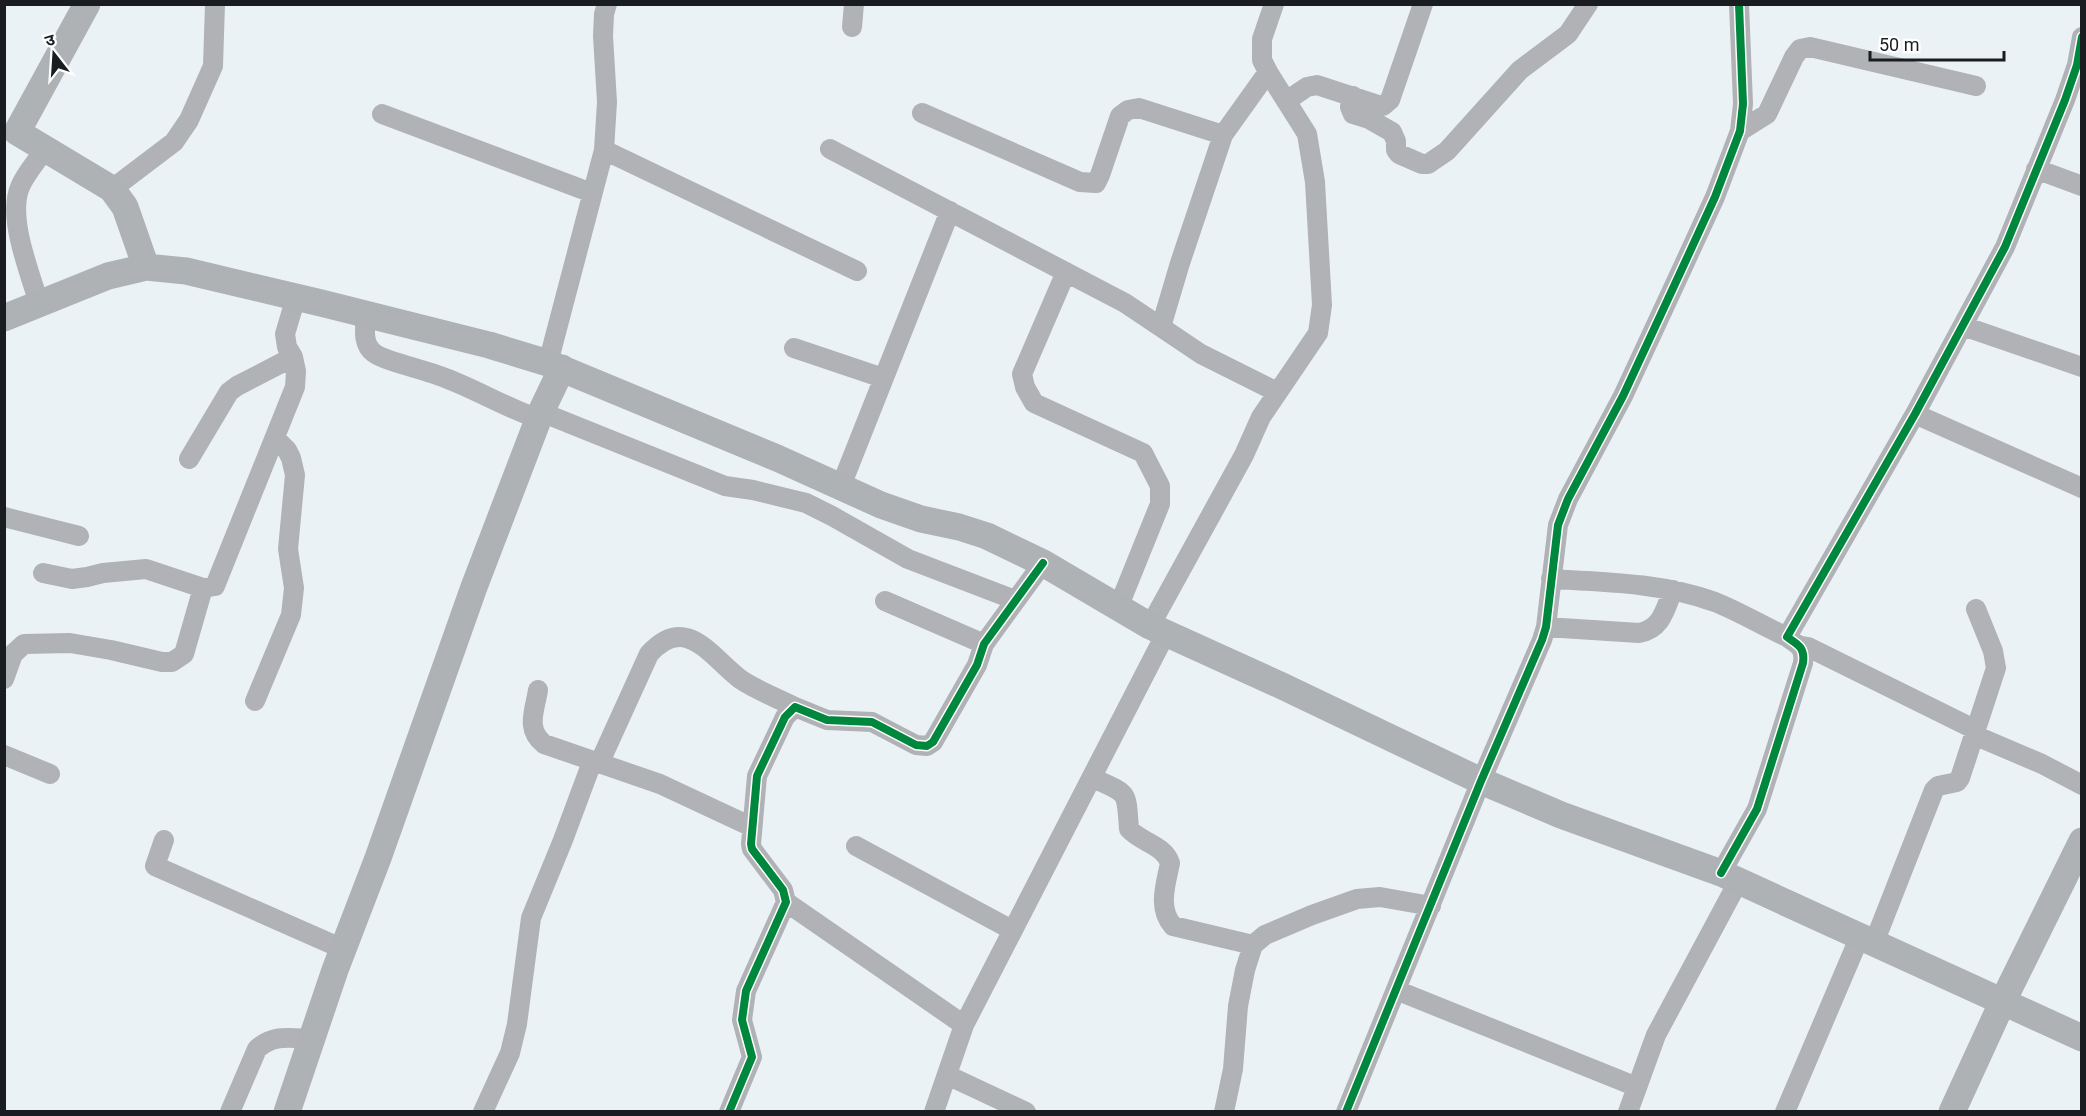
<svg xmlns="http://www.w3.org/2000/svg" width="2086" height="1116" viewBox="0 0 2086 1116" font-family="Roboto,'Noto Sans Devanagari',sans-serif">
	<rect width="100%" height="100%" fill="#ebf2f6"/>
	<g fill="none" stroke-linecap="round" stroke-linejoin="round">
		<path stroke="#b0b2b5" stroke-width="20" d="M852,27L854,4
			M1353,96L1350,107L1353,114L1369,119L1392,132L1396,141V150L1399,154L1422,164H1428L1447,151L1520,70L1568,34L1588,4
			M1286,101L1307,87L1317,85L1378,105L1383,106L1390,100L1423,4
			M922,113L1080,182L1096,183L1100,175L1120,116L1128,110L1139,108L1223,135
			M382,114L592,193
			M1740,131L1767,114L1794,57L1800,49L1810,47L1976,86
			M830,149L1125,303L1201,354L1277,392
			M604,150L857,271
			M2036,169L2082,186
			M112,189L174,142L189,120L213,66L215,4
			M1066,272L1022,374L1025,387L1034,403L1143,453L1160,486V504L1118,608
			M39,304C30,272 7,218 20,187C25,174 37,161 45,149
			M366,314C365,328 362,344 374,353C384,361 426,370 440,376C474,388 506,408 539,419
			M1963,326L2082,367
			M1161,327L1180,263L1223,135L1268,72
			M794,348L883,378
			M548,363L604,150L607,102L603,36L604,14L607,4
			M541,412L725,486L753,490L806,503L832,516L908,559L1015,600
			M1915,414L2082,488
			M189,459L229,392L237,386L293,357
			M841,486L950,211
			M4,517L79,536
			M43,573L72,579L87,577L103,573L146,569L203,588L215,586L295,387L296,371L293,357L287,347L285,334L296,297
			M1551,579C1606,582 1663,583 1715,602C1740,612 1763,626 1787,637
			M885,601L984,644
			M1150,626L1244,455L1261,417L1318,333L1322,305L1315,182L1307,134L1268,72L1262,60V39L1274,4
			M1546,627L1639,633C1662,629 1665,609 1673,590
			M1802,646L1808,647L1976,730
			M4,679L13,654L24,644L70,643L111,650L162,662H172L184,654L203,588
			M538,690C535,710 525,729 544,744L660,784L752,827
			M255,701L291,615L294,588L288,549L295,475L291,458L287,450L275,438
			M1974,735L2042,764L2082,785
			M4,755L50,774
			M599,764L649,654C686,613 710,656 740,679C756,690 777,698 795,707
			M1093,778C1129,795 1126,789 1129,829C1142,843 1164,845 1170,863C1166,884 1157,908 1173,926L1253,945
			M164,840L155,866L343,949
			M856,846L1012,930
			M1721,873L1757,809L1803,663C1805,648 1799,645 1787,637L1915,414L2005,247L2065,100L2077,65L2082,37
			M786,902L964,1025
			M1874,943L1934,790L1938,786L1957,782L1960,778L1996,668L1993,651L1976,609
			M1396,990L1637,1087
			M947,1075L1026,1112
			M230,1112L257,1049C274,1034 290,1038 312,1039
			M483,1112L510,1053L517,1024L531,918L563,840L592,762
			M729,1112L752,1057L742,1020L746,991L786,902L783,890L752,849L751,844L757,776L785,717L795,707L827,720L872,722L916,745L927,746L933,742L977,665L984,644L1043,563
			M934,1112L964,1025L1166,633
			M1224,1112L1233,1069L1238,1006L1245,970L1253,945L1265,935L1312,915L1357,899L1380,897L1431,906
			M1346,1112L1481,781L1542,640L1546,627L1558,525L1568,499L1623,396L1681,271L1715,197L1740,131L1743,104L1739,4
			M1628,1112L1656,1035L1738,882
			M1785,1112L1860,936"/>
		<path stroke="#afb2b5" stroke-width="27" d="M87,4L17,132L112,189L125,207L146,267
			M4,318L108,276L146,267L186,271L321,303L489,345L548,363L777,458L881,505L921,519L959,527L987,536L1043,563L1150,626L1280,685L1481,781L1561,815L1721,873L2082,1038
			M287,1112L335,970L378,858L474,587L541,412L562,368
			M1952,1112L2002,1003L2082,841"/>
		<g stroke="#fefefe" stroke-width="11">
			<path id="cycleway" d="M1721,873L1757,809L1803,663C1805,648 1799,645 1787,637L1915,414L2005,247L2065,100L2077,65L2082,37
				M729,1112L752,1057L742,1020L746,991L786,902L783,890L752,849L751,844L757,776L785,717L795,707L827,720L872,722L916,745L927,746L933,742L977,665L984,644L1043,563
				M1346,1112L1481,781L1542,640L1546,627L1558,525L1568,499L1623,396L1681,271L1715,197L1740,131L1743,104L1739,4"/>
		</g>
		<use href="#cycleway" stroke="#00873e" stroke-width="8"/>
	</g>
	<rect width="2086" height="1116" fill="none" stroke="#191d20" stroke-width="12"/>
	<g transform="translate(54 54) rotate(343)" stroke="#fefefe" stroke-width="4.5" paint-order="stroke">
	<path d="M0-4.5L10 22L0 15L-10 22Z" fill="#191d20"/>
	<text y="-9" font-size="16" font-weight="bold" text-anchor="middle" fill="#191d20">उ</text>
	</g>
	<path d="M1870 51v9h134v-9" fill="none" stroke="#191d20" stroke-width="3"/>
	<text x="1879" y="51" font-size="18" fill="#191d20" stroke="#fefefe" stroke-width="4.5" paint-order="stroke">50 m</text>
</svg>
